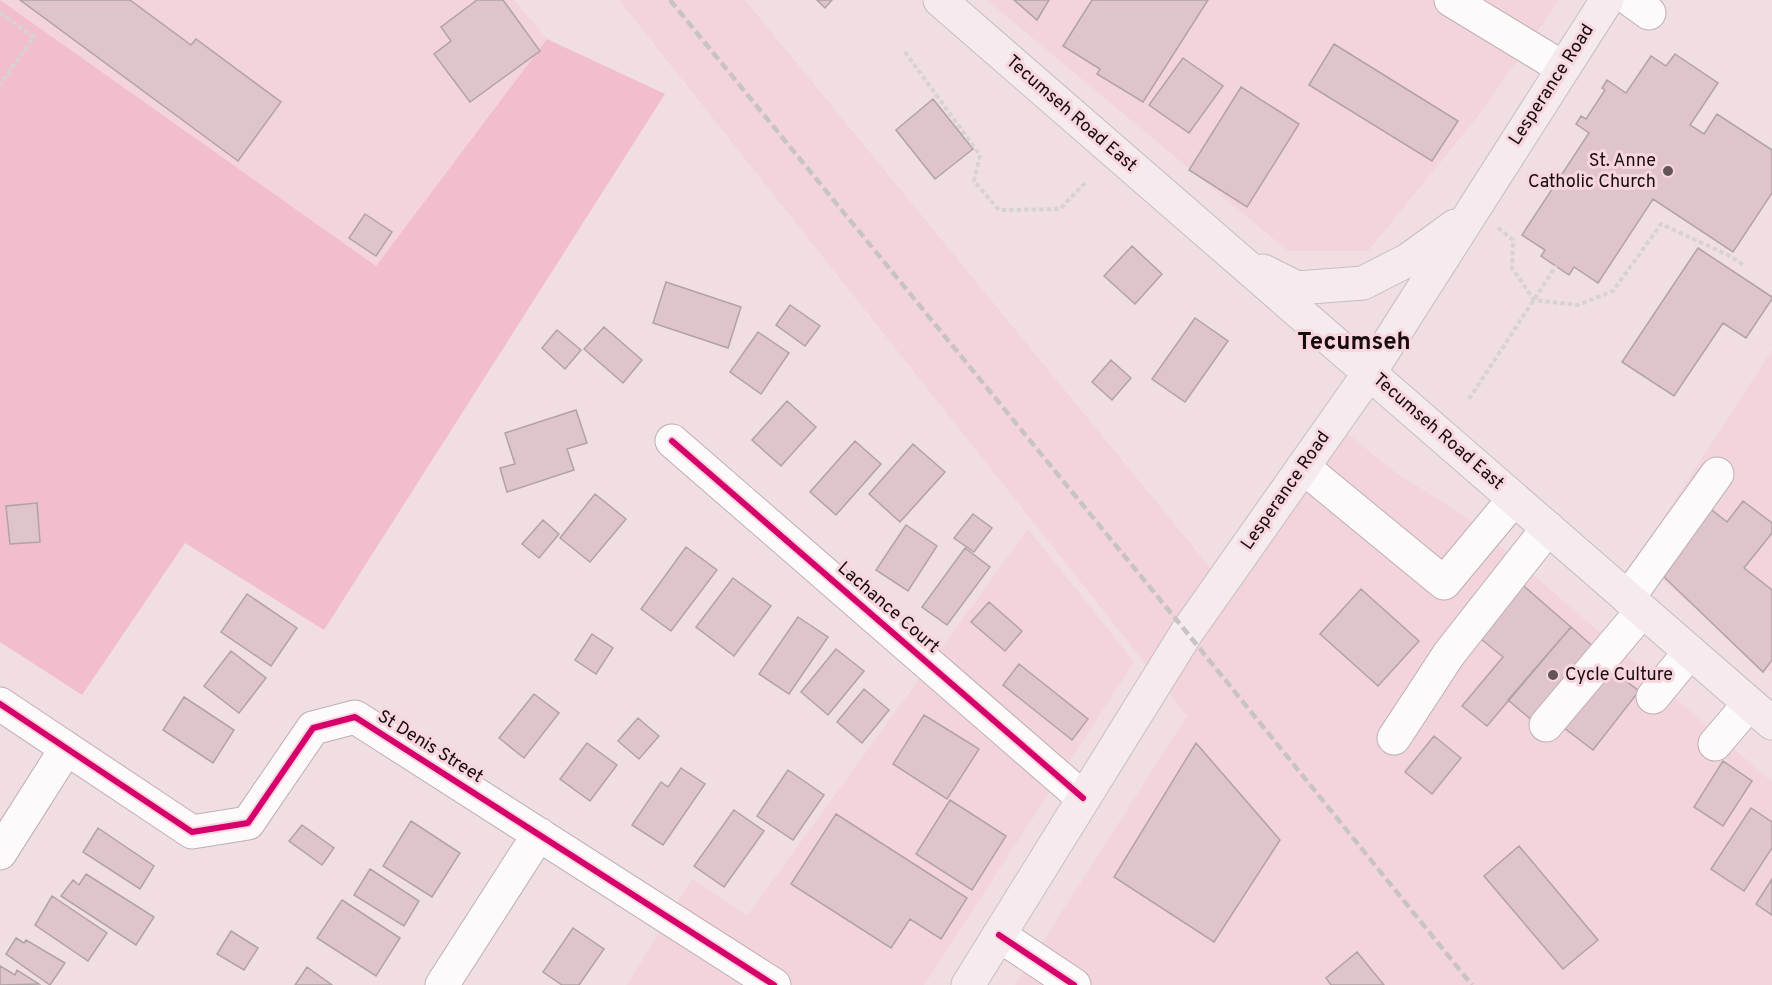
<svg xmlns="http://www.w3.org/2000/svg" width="1772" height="985" viewBox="0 0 1772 985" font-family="Overpass,sans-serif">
	<rect width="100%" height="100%" fill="#f0dee2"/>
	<path fill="#f3d4db" d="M0,0H514L547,39L376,266Z
		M619,0H745L1222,582L1334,423L1395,472L1470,520L1772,782V985H1015L1187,716Z
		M987,0H1559L1482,111L1368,251H1288Z
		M1772,350V670L1771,672L1637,559Z
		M1028,529L1134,662L924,985H627L692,879L747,916Z"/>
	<path fill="#f2becc" d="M0,0L376,266L547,39L665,94L324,630L185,543L82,695L0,642Z"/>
	<path fill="#e0c4cb" stroke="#b0a3a6" stroke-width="1.5" d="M20,0H130L191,45L196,39L281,102L238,161Z
		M477,0H503L540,51L470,102L434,54L451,41L441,27Z
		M817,0H832L825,8Z
		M1014,0H1049L1037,20Z
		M1092,0H1208L1143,102L1097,74L1100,69L1063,46Z
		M1334,44L1458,121L1432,161L1309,85Z
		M1675,54L1718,83L1690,125L1704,134L1717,114L1772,150V193L1733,252L1653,199L1598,283L1574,267L1569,275L1541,256L1545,250L1522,235L1589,133L1576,124L1581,116L1586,119L1605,90L1602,88L1607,80L1626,93L1651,56L1666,66Z
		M1183,58L1223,86L1189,133L1149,105Z
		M1241,87L1299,124L1247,207L1189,170Z
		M933,99L973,149L935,179L896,130Z
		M365,214L392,232L376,256L349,238Z
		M1132,246L1162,274L1135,304L1104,276Z
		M1698,248L1772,297V299L1746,338L1723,323L1674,396L1622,362Z
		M666,282L741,307L728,348L653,323Z
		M790,305L820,326L805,346L776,325Z
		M1195,318L1228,341L1185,402L1152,379Z
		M604,327L642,360L623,383L584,349Z
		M557,330L581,350L565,369L542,348Z
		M758,332L789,353L761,394L730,372Z
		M1111,360L1131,378L1112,400L1092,382Z
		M787,401L816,427L781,466L752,440Z
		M576,410L587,443L567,449L574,470L507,492L500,468L515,464L505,433Z
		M855,441L881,464L836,515L810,492Z
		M913,444L945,472L900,522L869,494Z
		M595,494L626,519L590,562L560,538Z
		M1743,501L1772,523V533L1744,568L1772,590V660L1763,672L1664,577L1708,507L1727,522Z
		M37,503L40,542L10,544L6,506Z
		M973,514L992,528L974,552L954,538Z
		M543,520L559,534L539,558L522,544Z
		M906,525L937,546L908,591L876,570Z
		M686,547L717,570L671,631L641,609Z
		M965,548L990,567L947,625L922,607Z
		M733,578L771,606L734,656L696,627Z
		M1518,581L1571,627L1487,726L1462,706L1503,657L1475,634Z
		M1361,589L1419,641L1378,686L1320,634Z
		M247,594L297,628L271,666L221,632Z
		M989,602L1022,631L1005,651L971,622Z
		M798,617L828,637L789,694L759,674Z
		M1571,627L1597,650L1535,723L1508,700Z
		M592,634L613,648L596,674L575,660Z
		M836,649L864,671L828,715L801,692Z
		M231,651L266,678L239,713L204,686Z
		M1019,664L1088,719L1072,740L1003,685Z
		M1609,668L1639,691L1593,750L1563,727Z
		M864,689L889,710L862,743L837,722Z
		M534,694L559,713L524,758L499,738Z
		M184,697L234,730L213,763L163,730Z
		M924,715L979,749L947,799L893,764Z
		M638,718L659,736L639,759L618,741Z
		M1434,736L1461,758L1432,794L1405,772Z
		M587,743L617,765L590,801L560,779Z
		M1196,743L1280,840L1214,942L1114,877Z
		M1723,761L1752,781L1723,826L1694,807Z
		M681,768L705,784L663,845L632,825L661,782L668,787Z
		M788,770L824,795L793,840L757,816Z
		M950,800L1006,836L972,890L916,854Z
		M1751,808L1772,822V848L1744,891L1711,869Z
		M734,810L764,831L724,887L694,866Z
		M836,814L967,898L941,939L910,919L891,948L791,884Z
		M411,821L460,853L432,897L383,866Z
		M302,825L334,848L322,865L289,841Z
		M98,828L154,866L140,889L83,852Z
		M1519,846L1598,940L1563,969L1484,876Z
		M370,869L419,901L404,926L354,895Z
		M86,874L154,917L136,945L61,896L73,880L79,885Z
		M1772,879V915L1756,904Z
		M52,896L107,933L88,961L35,925Z
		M342,900L400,938L376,976L317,938Z
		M573,928L604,949L579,985H562L543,972Z
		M231,931L258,948L244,970L217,954Z
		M16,938L24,943L26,940L65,963L50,985L6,954Z
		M1357,952L1384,985H1331L1326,978Z
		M0,966L15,975L17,970L39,984L0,985Z
		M307,967L332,985H295Z"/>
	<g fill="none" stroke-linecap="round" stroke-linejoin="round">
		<g stroke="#bdafb3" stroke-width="35">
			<path id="minor" d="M1451,0L1563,68
				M1631,0L1649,13
				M672,441L1083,798
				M1303,467L1444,583L1514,499
				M1628,598L1717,474
				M1653,697L1690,652
				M0,704L192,832L248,823L313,728L355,717L774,985
				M1546,725L1642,611
				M1394,738L1449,654L1548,528
				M1715,744L1749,704
				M0,853L66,749
				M999,935L1074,985
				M442,985L539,834"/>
		</g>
		<g stroke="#c6bec0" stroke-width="35">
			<path id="major" d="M940,0L1772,723
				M1263,271L1297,288L1363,283L1408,260L1455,226
				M968,985L1187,632L1370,372L1607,0"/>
		</g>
		<path stroke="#d7d2d4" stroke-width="4" stroke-dasharray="4.5 3" stroke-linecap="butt" d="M0,13L34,37L0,84
			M905,52L980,155L974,181L999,210L1060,209L1085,183
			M1498,228L1513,240L1512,268L1534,300L1578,305L1613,291L1661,224L1728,255L1745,266
			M1469,399L1556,266"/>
		<use href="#minor" stroke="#fdfafb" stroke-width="33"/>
		<use href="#major" stroke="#f5ebee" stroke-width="33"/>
		<path stroke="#c8c3c4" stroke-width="4.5" stroke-dasharray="9 4.5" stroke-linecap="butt" d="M670,0L1171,613L1472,985"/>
		<g stroke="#f8d6de" stroke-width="10">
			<path id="cycleway" d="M672,441L1083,798
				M0,704L192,832L248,823L313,728L355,717L774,985
				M999,935L1074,985"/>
		</g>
		<use href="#cycleway" stroke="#d6006c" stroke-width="6"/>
	</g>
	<g fill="#625558" stroke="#f8d6de" stroke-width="2">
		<circle cx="1668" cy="171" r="6"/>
		<circle cx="1553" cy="675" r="6"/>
	</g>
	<g text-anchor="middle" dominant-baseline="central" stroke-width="6" stroke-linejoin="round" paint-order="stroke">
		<g font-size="18" fill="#160b0e" stroke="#f8d6de">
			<text transform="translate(1552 85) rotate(-57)">Lesperance Road</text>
			<text transform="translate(1071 114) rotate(41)">Tecumseh Road East</text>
			<text transform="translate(1438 432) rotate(41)">Tecumseh Road East</text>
			<text transform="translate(1286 491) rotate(-55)">Lesperance Road</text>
			<text transform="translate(888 608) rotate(41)">Lachance Court</text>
			<text transform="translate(430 747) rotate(32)">St Denis Street</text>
		</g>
		<g font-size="18" fill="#160b0e" stroke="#f8d6de" text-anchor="end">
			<text x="1656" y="161">St. Anne<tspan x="1656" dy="21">Catholic Church</tspan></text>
			<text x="1565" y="675" text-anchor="start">Cycle Culture</text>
		</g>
		<g font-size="24" font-weight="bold" fill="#160b0e" stroke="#f8d6de">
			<text x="1354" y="343">Tecumseh</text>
		</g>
	</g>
</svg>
